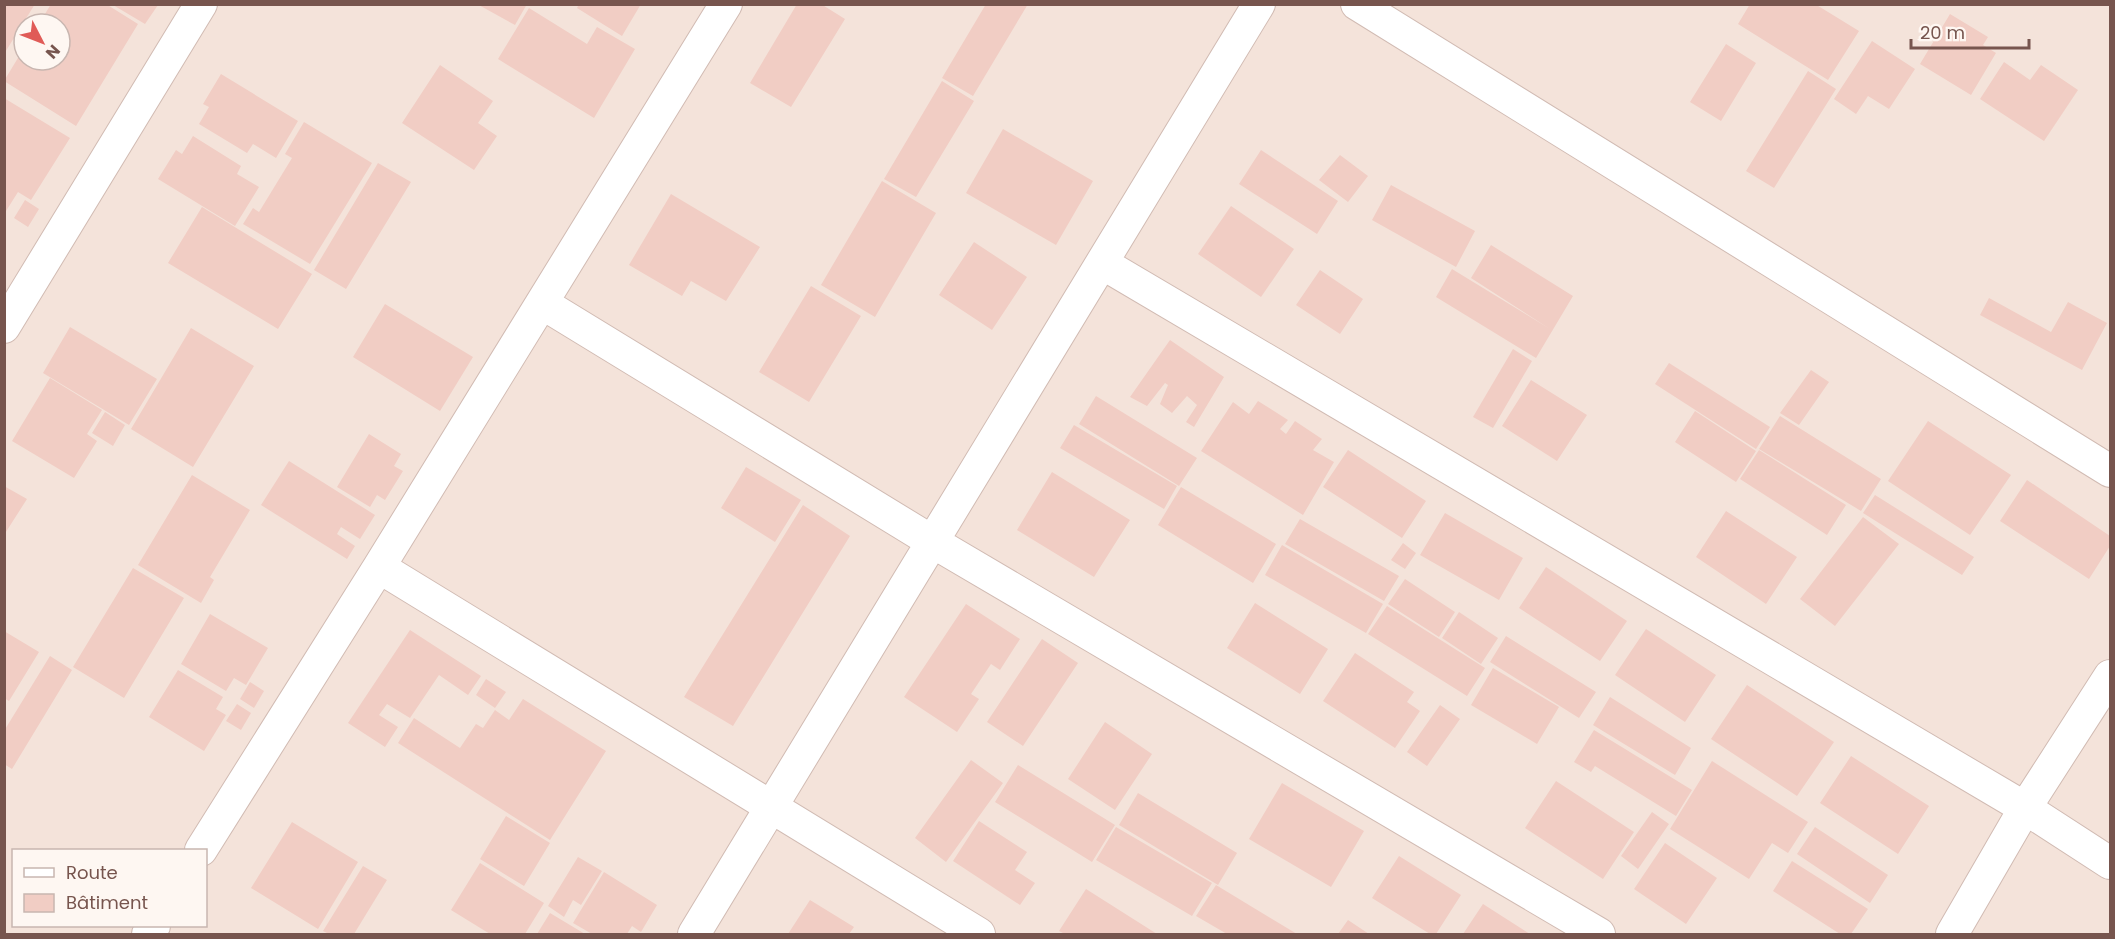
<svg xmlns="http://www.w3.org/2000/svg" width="2115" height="939" viewBox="0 0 2115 939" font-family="Poppins,sans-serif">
	<rect width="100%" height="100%" fill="#fcf2eb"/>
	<path fill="#f4e3da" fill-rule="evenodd" d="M5,5H2110V934H5ZM24,24H60V60H24ZM14,850H206V926H14Z"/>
	<path fill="#f1cdc4" d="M4,4H35L4,54Z
		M51,4H106L138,24L76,126L4,81L24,48V60H60V24H39Z
		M477,4H527L515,25Z
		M579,4H641L622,36L577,8Z
		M797,4H821L845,19L791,107L750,83Z
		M986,4H1028L973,96L942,78Z
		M1750,4H1815L1859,31L1828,80L1738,24Z
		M113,5H158L145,24Z
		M529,8L587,44L597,27L635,49L594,118L498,59Z
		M1950,14L1988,37L1983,45L1996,53L1971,95L1920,64Z
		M1872,41L1915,69L1889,109L1868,96L1856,114L1834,99Z
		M1726,44L1756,63L1721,121L1690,102Z
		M2004,62L2030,80L2041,65L2078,90L2044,141L1980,99Z
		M440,65L493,101L478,123L497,136L474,170L402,123Z
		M1808,71L1836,89L1774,188L1746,171Z
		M221,74L298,121L276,158L253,144L247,153L199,124L209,107L203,104Z
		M942,81L974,101L916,197L884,179Z
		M4,98L70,138L31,200L18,192L6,211L4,210Z
		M304,122L372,163L310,264L243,224L253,208L259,212L292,158L285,154Z
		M1003,129L1093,181L1056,245L966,193Z
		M193,136L241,166L237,174L259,187L235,226L158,179L176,150L182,154Z
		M1261,150L1338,201L1317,234L1239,184Z
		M1340,155L1368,176L1348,202L1319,180Z
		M378,163L411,182L346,289L314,270Z
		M882,181L936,213L875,317L821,285Z
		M1391,185L1475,231L1456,267L1372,220Z
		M671,194L760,247L726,301L691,281L682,296L629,265Z
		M25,200L39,209L28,227L14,218Z
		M1231,206L1294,249L1261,297L1198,254Z
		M202,207L312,274L278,329L168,263Z
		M974,242L1027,277L992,330L939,295Z
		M1491,245L1573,296L1536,358L1436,297L1452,269L1550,329L1471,278Z
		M1320,270L1363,299L1340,334L1296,305Z
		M811,286L861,316L809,402L759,372Z
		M1989,298L2051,332L2068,302L2107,323L2082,370L1980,315Z
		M385,304L473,357L440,411L353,357Z
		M70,327L157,379L129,425L43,373Z
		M191,328L254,366L193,467L131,429Z
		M1170,340L1224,377L1194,427L1186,422L1197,405L1187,396L1172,413L1160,404L1168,385L1165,383L1147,406L1130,397Z
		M1513,349L1532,361L1493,428L1473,417Z
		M1669,363L1770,427L1756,449L1655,384Z
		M1811,370L1829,382L1799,425L1780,413Z
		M50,378L102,410L87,434L97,441L74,478L12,441Z
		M1531,380L1587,415L1557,461L1502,426Z
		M1096,396L1197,458L1179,486L1079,424Z
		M1258,401L1288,420L1280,429L1286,434L1295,421L1322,439L1313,450L1334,462L1303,515L1201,451L1233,402L1249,414Z
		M1695,411L1756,451L1736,482L1675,442Z
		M105,412L125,425L113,446L92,433Z
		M1780,416L1881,479L1861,511L1759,449Z
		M1928,421L2011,475L1970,535L1888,481Z
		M1074,425L1177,486L1164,509L1060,448Z
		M369,434L401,454L394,466L403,471L385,500L377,495L370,507L337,487Z
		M1348,450L1426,501L1402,538L1323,487Z
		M1759,450L1846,505L1827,535L1740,479Z
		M289,461L375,515L360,539L341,527L337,534L355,546L347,559L261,505Z
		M746,467L801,500L775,542L721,508Z
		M1052,472L1130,520L1094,577L1017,530Z
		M192,475L250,510L210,577L214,580L201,603L138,565Z
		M2027,480L2110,536V546L2089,579L2000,521Z
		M4,486L27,499L4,535Z
		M1181,487L1276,544L1253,583L1158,525Z
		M1875,495L1974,557L1962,575L1863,513Z
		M803,505L850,536L733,726L684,697Z
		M1726,511L1797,557L1766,604L1696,557Z
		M1445,513L1523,558L1499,600L1420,555Z
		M1863,517L1899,544L1835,626L1800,599Z
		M1300,519L1399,576L1384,601L1285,544Z
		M1403,543L1416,553L1405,569L1391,560Z
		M1282,545L1383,604L1366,633L1265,575Z
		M1546,567L1627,621L1600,661L1519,608Z
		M133,568L184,598L124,698L73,667Z
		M1405,579L1455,612L1439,637L1388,604Z
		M1255,603L1328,649L1300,694L1227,648Z
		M966,604L1020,639L1000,670L991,664L971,694L979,699L957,732L904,697Z
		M1387,606L1485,668L1467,696L1368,634Z
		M1459,612L1498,638L1481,664L1442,638Z
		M210,614L268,648L246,685L234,678L226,691L181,664Z
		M1646,629L1716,675L1685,722L1615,675Z
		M410,630L481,676L468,695L439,675L410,718L387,704L379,715L398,727L385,747L348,723Z
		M4,631L39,652L9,701L4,698Z
		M1506,636L1596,692L1579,718L1490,662Z
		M1042,639L1078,663L1023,746L987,722Z
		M1355,653L1414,692L1407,702L1420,711L1395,748L1323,701Z
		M50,656L72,670L12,769L4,764V731Z
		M1493,668L1559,707L1537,744L1471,705Z
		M178,670L223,697L216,709L226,715L204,751L149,717Z
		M486,679L506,692L495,708L476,695Z
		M250,682L264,691L254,708L240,699Z
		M1747,685L1834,742L1797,796L1711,739Z
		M1610,697L1691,748L1675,775L1593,725Z
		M523,699L606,751L550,840L398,743L414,718L460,748L476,724L483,728L495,710L509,720Z
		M237,704L251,713L241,730L226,721Z
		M1440,705L1460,719L1427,766L1407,752Z
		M1105,722L1152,754L1115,810L1068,779Z
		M1594,730L1692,790L1676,816L1595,766L1591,772L1574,762Z
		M1851,756L1929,806L1898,854L1820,803Z
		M971,760L1003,783L946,862L915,838Z
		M1712,761L1808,822L1788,853L1772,843L1749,879L1670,829Z
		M1018,765L1115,825L1092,862L995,802Z
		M1556,781L1634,832L1603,879L1525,828Z
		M1282,783L1364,831L1331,887L1249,839Z
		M1138,793L1237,853L1218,885L1119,825Z
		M1652,812L1669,824L1638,869L1621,856Z
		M506,816L550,843L524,886L480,859Z
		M979,821L1027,852L1015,870L1035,883L1020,905L953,861Z
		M292,822L358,862L318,929L251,888Z
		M1116,827L1212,883L1192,916L1096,860Z
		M1815,827L1888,875L1870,903L1797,854Z
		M1665,843L1717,878L1686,924L1634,889Z
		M1399,856L1461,895L1436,934H1430L1372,898Z
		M578,857L602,871L581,905L573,900L564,917L548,906Z
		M1792,861L1868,909L1851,934H1840L1773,891Z
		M480,863L544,903L525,934H490L451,910Z
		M363,866L387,880L354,934H329L323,931Z
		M604,872L657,905L641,932L632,926L627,934H592L573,923Z
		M1216,885L1297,934H1227L1196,916Z
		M1086,889L1157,934H1065L1059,931Z
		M810,900L854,927L849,934H788Z
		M1483,904L1530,934H1463Z
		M550,913L585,934H537Z
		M1348,920L1369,934H1338Z"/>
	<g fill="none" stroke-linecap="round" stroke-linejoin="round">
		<g stroke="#d1bbb3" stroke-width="34">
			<path id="minor" d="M1357,4L2110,471
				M1102,263L2025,808L2110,863
				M542,303L933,542L1599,934
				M4,327L201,4
				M379,567L979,934
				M201,850L379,567L726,4
				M148,934L154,926
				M694,934L1259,4
				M1952,934L2025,808L2110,676"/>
		</g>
		<use href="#minor" stroke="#fff" stroke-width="32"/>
	</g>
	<rect width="2115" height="939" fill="none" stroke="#77554e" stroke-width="12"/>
	<rect x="12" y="849" width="195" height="78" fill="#fef7f2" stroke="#c8b6b0" stroke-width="1.5"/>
	<rect x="24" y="868" width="30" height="9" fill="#ffffff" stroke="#c8b6b0" stroke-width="1.5"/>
	<text x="66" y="879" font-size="18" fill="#77554e">Route</text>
	<rect x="24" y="894" width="30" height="18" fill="#f1cdc4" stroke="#c8b6b0" stroke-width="1.5"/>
	<text x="66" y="909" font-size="18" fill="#77554e">Bâtiment</text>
	<g transform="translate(42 42) rotate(132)"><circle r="28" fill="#fef7f2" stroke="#c8b6b0" stroke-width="1.5"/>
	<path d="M0-4.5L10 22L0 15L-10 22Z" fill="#e05b57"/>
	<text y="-9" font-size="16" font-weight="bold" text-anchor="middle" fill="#77554e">N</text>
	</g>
	<path d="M1911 39v9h118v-9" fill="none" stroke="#77554e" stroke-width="3"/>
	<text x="1920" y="39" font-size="18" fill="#77554e" stroke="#fef7f2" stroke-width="4.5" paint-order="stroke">20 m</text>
</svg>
